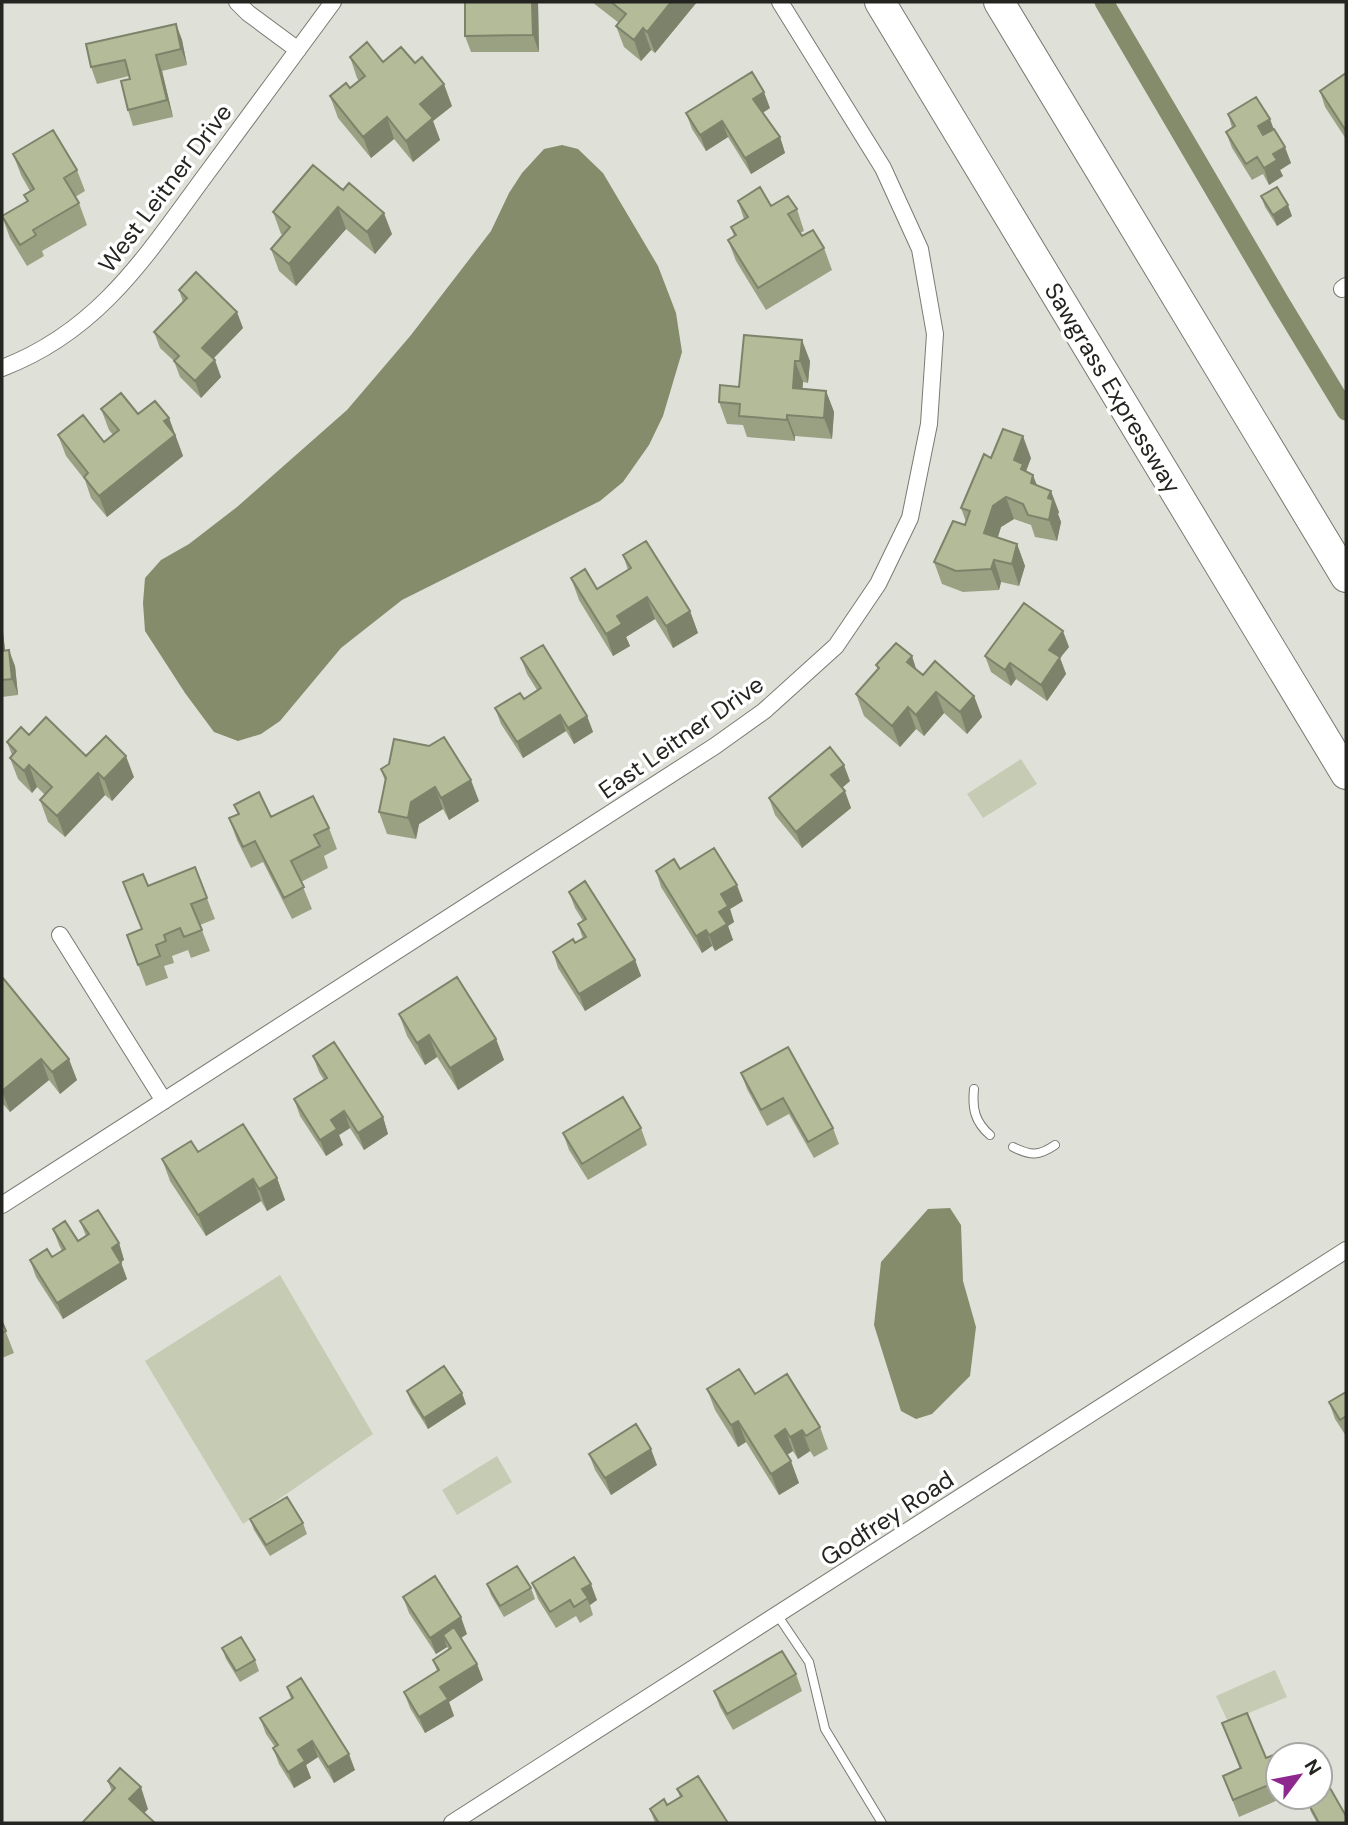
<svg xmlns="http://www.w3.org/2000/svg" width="1348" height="1825" viewBox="0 0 1348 1825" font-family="'DM Sans',sans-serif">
	<rect width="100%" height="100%" fill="#dfe1d8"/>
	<path fill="#c6cbb4" d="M1021,759L1037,784L983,818L967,794Z
		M280,1275L373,1434L243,1524L145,1361Z
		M497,1456L512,1482L457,1515L442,1490Z
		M1275,1670L1287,1697L1228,1722L1216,1696Z"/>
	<path fill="#848c6b" d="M562,145L578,149L603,173L658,266L676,313L682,352L663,416L649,445L623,482L600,501L402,600L341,648L280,721L261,734L238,741L214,732L185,693L145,631L143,603L145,578L161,560L189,544L237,507L347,410L411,335L491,231L509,193L522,173L544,149Z
		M950,1208L961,1225L963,1281L976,1327L970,1376L932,1414L916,1419L901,1411L874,1325L881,1262L928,1209Z"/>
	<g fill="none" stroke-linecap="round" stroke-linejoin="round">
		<path stroke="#848c6b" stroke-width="19" d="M1104,2L1280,302L1346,411"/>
		<g stroke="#787a72" stroke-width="10">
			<path id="service" d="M974,1089C972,1109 975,1122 990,1135
				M1013,1147C1031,1156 1039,1156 1055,1145
				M778,1616L809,1662L825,1729L882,1823"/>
		</g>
		<g stroke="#787a72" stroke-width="18">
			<path id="minor" d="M237,2L248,13L298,50
				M1342,289L1346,286
				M2,368C102,330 149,251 210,169C251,113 292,58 333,2
				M60,935L164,1101
				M2,1205L715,746L764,711L836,646L878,584L910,518L929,424L935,334L920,249L883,168L780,2
				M452,1823L1346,1250"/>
		</g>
		<g stroke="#787a72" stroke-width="32">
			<path id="motorway" d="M880,2L1346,774
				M999,2L1346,577"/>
		</g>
		<use href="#service" stroke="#fff" stroke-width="8"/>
		<use href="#minor" stroke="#fff" stroke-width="16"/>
		<use href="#motorway" stroke="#fff" stroke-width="30"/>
	</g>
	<path fill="#9aa183" d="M538,2L539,52H471L465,36Z
		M592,2H697L655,53L651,50L641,61L624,47L616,26L619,23Z
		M176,24L182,40L187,65L162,71L173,117L133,126L128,110L129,76L97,84L91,67Z
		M350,57L383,62L452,106L433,121L440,140L413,162L394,139L371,158L338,118L330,96L350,88L359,81L357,78Z
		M1346,73V139L1325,107L1320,91Z
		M770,108L762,113L780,137L785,153L751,174L728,137L706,151L692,129L686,113Z
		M1228,114L1274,129L1291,163L1280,170L1283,176L1269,185L1263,174L1252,180L1232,148L1226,132L1232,128Z
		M13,154L77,170L85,191L75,197L79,203L87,225L42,251L44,256L27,266L10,238L2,216L27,202L24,195L30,191L21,175Z
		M313,165L392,234L375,254L346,229L296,286L279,271L271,249L283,235L281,234L273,212Z
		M1261,196L1292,216L1277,226L1265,207Z
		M738,201L797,209L804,231L800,233L802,236L824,248L832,270L766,310L736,261L728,240L734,236L731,227L744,219Z
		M179,290L243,328L213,359L221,377L201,398L180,377L174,361L160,348L154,332L183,302Z
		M744,335L810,361L808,383L803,382L802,389L826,391L834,412L832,439L795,436V441L747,437L743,425L727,424L719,402L739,387Z
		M101,409L169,418L183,456L107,517L91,498L85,480L66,456L58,435L104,442L113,435L109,430Z
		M991,458H1031L1026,471L1059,512L1058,514L1061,522L1057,541L1035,537L1031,525L1014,519L1001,527L998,537L1017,544L1025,566L1019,586L1001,582L999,590L963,592L942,584L934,562L965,525L966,522L961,508Z
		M623,555L690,611L698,633L673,648L655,619L626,637L630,646L613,656L579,600L571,578L597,589L628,570Z
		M2,623L5,650L15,666L18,695L2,697Z
		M1069,647L1060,658L1066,674L1047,701L1016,679L1011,686L991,672L985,656Z
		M912,656L916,670L923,675L974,696L982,717L967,734L944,713L924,736L916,729L900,747L864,716L856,694L878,669L876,665Z
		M521,658L587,716L593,732L574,744L566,731L523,758L501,724L495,708L524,699L537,690L527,674Z
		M29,735L86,756L134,777L112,801L105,795L65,837L48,822L40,800L45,795L37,787L32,793L18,779L10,758L12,755L7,742Z
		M381,769L479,801L449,820L443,809L419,824L416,839L387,834L379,812L385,781Z
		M850,781L842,788L851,808L802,848L775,815L769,798Z
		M234,805L271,817L329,828L337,849L324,856L328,868L301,882L312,909L292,919L263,862L251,868L237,840L229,818L238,814Z
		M195,867L215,919L200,925L210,951L191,958L188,950L172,956L174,963L164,966L168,978L146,986L127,935L141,929L148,886Z
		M680,869L743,901L730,909L734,922L728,926L733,940L715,951L712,946L702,953L661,887L656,871Z
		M569,892L635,960L641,976L585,1011L558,968L553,952L575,943L583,939L578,924L583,921L575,908Z
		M2,978L77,1080L60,1094L49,1080L10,1112L2,1103Z
		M399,1014L496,1039L504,1060L458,1090L437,1057L425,1065L407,1036Z
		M313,1056L383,1117L388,1134L364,1150L350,1128L339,1135L343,1145L326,1156L300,1116L294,1099L324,1080L319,1072Z
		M741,1073L833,1128L839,1144L814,1158L789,1114L767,1126L747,1089Z
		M641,1128L647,1145L588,1180L569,1150L563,1133Z
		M198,1152L277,1178L285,1200L267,1211L261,1201L206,1236L170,1181L162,1159Z
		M80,1221L119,1243L124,1260L121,1262L127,1279L63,1319L36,1277L30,1260L52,1257L62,1251L59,1245L53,1229L78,1241L86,1236Z
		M2,1322L14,1353L2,1358Z
		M707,1389L755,1394L820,1427L828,1449L814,1457L810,1451L798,1459L793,1451L787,1455L799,1483L779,1495L746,1442L738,1447L715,1410Z
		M407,1391L466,1404L428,1429L411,1402Z
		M1346,1392V1436L1335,1419L1329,1402Z
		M589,1454L657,1465L611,1495L595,1470Z
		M250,1519L303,1523L307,1534L270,1556L254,1530Z
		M532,1583L597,1600L590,1605L593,1615L580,1623L576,1616L556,1628L538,1599Z
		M487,1584L531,1588L535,1599L504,1617L491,1595Z
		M403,1597L467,1634L461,1638L477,1664L483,1680L449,1702L454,1716L425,1733L410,1708L404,1692L437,1671L433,1660L449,1650L447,1647L436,1654L409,1613Z
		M222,1648L255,1660L259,1671L240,1682L226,1659Z
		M796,1674L802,1691L733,1730L720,1707L714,1691Z
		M287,1687L355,1770L334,1783L318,1757L306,1765L311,1778L294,1788L279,1764L273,1748L275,1747L266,1734L260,1718L291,1699Z
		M1222,1723L1266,1758L1278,1755V1797H1285L1239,1817L1223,1776L1240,1769Z
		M108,1781L148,1809L144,1813L112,1792Z
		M677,1789L728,1823H655L650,1809L667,1805L680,1797Z
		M1307,1801L1346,1823H1317L1311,1812Z"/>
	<path fill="#7d836a" d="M532,2H538L539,52L533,35Z
		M671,2H697L655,53L647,32Z
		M176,24L182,40L187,65L181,49Z
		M643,28L651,50L641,61L634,40Z
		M156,55L162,71L173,117L167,100Z
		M444,84L452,106L433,121L440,140L413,162L406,141L420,104Z
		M764,92L770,108L758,116L753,99Z
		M387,117L394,139L371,158L363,137Z
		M1270,119L1276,135L1264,143L1258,126Z
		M722,121L728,137L706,151L700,135Z
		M780,137L785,153L751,174L745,158Z
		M1285,147L1291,163L1280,170L1283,176L1269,185L1264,168L1273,154Z
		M1288,205L1292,216L1277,226L1273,215Z
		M338,207L346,229L296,286L289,264Z
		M384,213L392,234L375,254L367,232Z
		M237,312L243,328L208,364L202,348Z
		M802,340L810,361L808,383L800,361Z
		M215,360L221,377L201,398L195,381Z
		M795,361L803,382L801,409L793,388Z
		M826,391L834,412L832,439L824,418Z
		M787,415L795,436V441L787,420Z
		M169,418L183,456L107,517L99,496L164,421Z
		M1023,436L1031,458L1026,471L1031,486L1014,460Z
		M1033,475L1041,496L1031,483Z
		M1051,491L1059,512L1058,514L1061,522L1057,541L1049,520L1048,498Z
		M1006,497L1014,519L1001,527L992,554L984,533L993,506Z
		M1017,544L1025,566L1019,586L1012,564Z
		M994,560L1001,582L999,590L991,569Z
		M647,597L655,619L626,637L630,646L613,656L606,634L617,616Z
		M690,611L698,633L673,648L666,626Z
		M2,623V624L7,667L2,653Z
		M1063,631L1069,647L1060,658L1066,674L1047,701L1041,685L1049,650Z
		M9,650L15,666L18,695L12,679Z
		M912,656L919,678L907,662Z
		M1010,663L1016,679L1011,686L1005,670Z
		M936,692L944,713L924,736L916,715Z
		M974,696L982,717L967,734L960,712Z
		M908,707L916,729L900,747L892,726Z
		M560,715L566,731L523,758L517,742Z
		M587,716L593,732L574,744L568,728Z
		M126,756L134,777L112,801L104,779Z
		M29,765L37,787L32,793L24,771Z
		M844,765L850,781L837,792L831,775Z
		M98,773L105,795L65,837L57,816Z
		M471,780L479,801L449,820L441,798Z
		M435,787L443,809L419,824L416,839L408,818L411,802Z
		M845,791L851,808L802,848L796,832Z
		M737,885L743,901L730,909L734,922L728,926L733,940L715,951L709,935L721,894Z
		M706,930L712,946L702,953L696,936Z
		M635,960L641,976L585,1011L579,994Z
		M429,1035L437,1057L425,1065L417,1043Z
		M496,1039L504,1060L458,1090L450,1068Z
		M41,1059L49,1080L10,1112L2,1091Z
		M69,1059L77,1080L60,1094L52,1072Z
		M344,1111L350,1128L339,1135L343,1145L326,1156L320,1140L331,1120Z
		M383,1117L388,1134L364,1150L358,1133Z
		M277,1178L285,1200L267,1211L259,1189Z
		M253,1179L261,1201L206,1236L198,1215Z
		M119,1243L124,1260L118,1264L112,1248Z
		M121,1263L127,1279L63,1319L57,1303Z
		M462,1393L466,1404L428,1429L424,1418Z
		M738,1421L746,1442L738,1447L731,1425Z
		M785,1429L793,1451L783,1457L775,1436Z
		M802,1430L810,1451L798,1459L790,1437Z
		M651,1449L657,1465L611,1495L605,1478Z
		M791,1461L799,1483L779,1495L771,1474Z
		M591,1584L597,1600L590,1605L582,1589Z
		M461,1617L467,1634L450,1645L443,1635L447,1647L436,1654L430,1638Z
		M477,1664L483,1680L449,1702L454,1716L425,1733L419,1717L440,1687Z
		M312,1741L318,1757L306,1765L311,1778L294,1788L288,1772L298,1750Z
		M349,1754L355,1770L334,1783L328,1767Z
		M141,1787L148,1809L137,1820L129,1799Z"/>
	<path fill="#b3bb98" stroke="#7d836a" stroke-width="2" d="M465,2H532L533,35L465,36Z
		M611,2H671L647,32L643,28L634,40L616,26L626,14Z
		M176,24L181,49L156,55L167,100L128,110L121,81L130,79L125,60L91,67L86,44Z
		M367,42L383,62L401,47L415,63L422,57L444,84L420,104L433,118L406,141L387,117L363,137L330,96L346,83L350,88L365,76L350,57Z
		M752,72L764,92L753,99L780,137L745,158L722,121L700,135L686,113Z
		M1346,73V131L1320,91Z
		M1256,97L1270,119L1258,126L1263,135L1274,129L1285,147L1273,154L1277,160L1264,168L1257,157L1246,164L1226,132L1235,126L1228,114Z
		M53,130L77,170L64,178L79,203L33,230L36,235L20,245L2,216L28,201L24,195L34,189L13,154Z
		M313,165L343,190L349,183L384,213L367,232L338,207L289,264L271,249L290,227L273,212Z
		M760,187L771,206L788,196L797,209L788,214L802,236L813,230L824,248L758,288L728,240L736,235L731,227L748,217L738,201Z
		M1277,187L1288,205L1273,215L1261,196Z
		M196,272L237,312L202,348L215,360L195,381L174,361L179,356L154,332L187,298L179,290Z
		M744,335L802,340L800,361H795L793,388L826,391L824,418L787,415V420L739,416L740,404L719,402L720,385L739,387Z
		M121,393L138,414L155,401L169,418L164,421L175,435L99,496L84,477L88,473L58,435L83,415L104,442L119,430L101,409Z
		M1003,429L1023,436L1014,460L1023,464L1021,469L1033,475L1031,483L1051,491L1048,498L1053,500L1049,520L1028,515L1023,504L1006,497L993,506L984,533L1017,544L1012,564L994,560L991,569L956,571L934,562L953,521L965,525L970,511L961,508L984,454L991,458Z
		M646,541L690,611L666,626L647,597L617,616L622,624L606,634L571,578L585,569L597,589L631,568L623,555Z
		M1024,603L1063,631L1049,650L1060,657L1041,685L1010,663L1005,670L985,656Z
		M896,643L912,656L907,662L923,675L935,661L974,696L960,712L936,692L916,715L908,707L892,726L856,694L879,668L876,665Z
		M543,645L587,716L568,728L560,715L517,742L495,708L520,693L524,699L541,688L521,658Z
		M9,650L12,679L2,680V651Z
		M46,717L86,756L106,736L126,756L104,779L98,773L57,816L40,800L52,787L29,765L24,771L10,758L16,751L7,742L21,727L29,735Z
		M444,737L471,780L441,798L435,787L411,802L408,818L379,812L386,778L381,769L389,764L394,739L429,746Z
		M830,747L844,765L831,775L845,791L796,832L769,798Z
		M259,792L271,817L313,796L329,828L314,835L320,846L291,861L304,887L284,898L255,841L243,847L229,818L239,814L234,805Z
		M714,848L737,885L721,894L728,906L719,912L727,924L709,935L706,930L696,936L656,871L674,859L680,869Z
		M195,867L207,898L191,904L202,930L184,937L180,928L164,935L166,941L156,945L160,956L138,965L127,935L142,929L123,882L143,874L148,886Z
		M585,881L635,960L579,994L553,952L573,939L575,943L586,937L578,924L586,919L569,892Z
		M457,977L496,1039L450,1068L429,1035L417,1043L399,1014Z
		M2,978H3L69,1059L52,1072L41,1059L2,1091Z
		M334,1042L383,1117L358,1133L344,1111L331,1120L337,1129L320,1140L294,1099L327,1078L313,1056Z
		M788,1047L833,1128L808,1142L783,1098L761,1110L741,1073Z
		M623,1097L641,1128L582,1164L563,1133Z
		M243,1124L277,1178L259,1189L253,1179L198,1215L162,1159L191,1141L198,1152Z
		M98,1210L119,1243L112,1248L121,1263L57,1303L30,1260L47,1249L52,1257L65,1249L53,1229L65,1221L78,1241L89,1234L80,1221Z
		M2,1322L6,1331L2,1333Z
		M444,1366L462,1393L424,1418L407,1391Z
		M739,1369L755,1394L787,1374L820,1427L806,1436L802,1430L790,1437L785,1429L775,1436L791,1461L771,1474L738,1421L731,1425L707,1389Z
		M1346,1392V1416L1340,1420L1329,1402Z
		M636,1424L651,1449L605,1478L589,1454Z
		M287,1497L303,1523L266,1545L250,1519Z
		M574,1557L591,1584L582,1589L588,1598L574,1607L570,1600L550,1612L532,1583Z
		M517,1566L531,1588L500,1606L487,1584Z
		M435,1576L461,1617L430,1638L403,1597Z
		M454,1627L477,1664L440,1687L448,1699L419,1717L404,1692L439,1670L433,1660L451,1648L443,1635Z
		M241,1637L255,1660L236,1671L222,1648Z
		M782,1651L796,1674L727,1714L714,1691Z
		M301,1678L349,1754L328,1767L312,1741L298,1750L305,1761L288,1772L273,1748L278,1745L260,1718L293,1698L287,1687Z
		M1247,1713L1266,1758L1293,1747L1296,1755H1278V1781L1233,1800L1223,1776L1241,1768L1222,1723Z
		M120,1768L141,1787L129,1799L155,1823H82L115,1788L108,1781Z
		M698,1776L728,1823H659L650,1809L664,1799L667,1805L682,1796L677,1789Z
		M1330,1788L1346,1816V1823H1319L1307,1801L1314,1797H1320V1794Z"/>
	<g text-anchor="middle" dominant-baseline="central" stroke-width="7" stroke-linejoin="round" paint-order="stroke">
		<g font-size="24" fill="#242521" stroke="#fff">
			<text transform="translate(165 188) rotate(-53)">West Leitner Drive</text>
			<text transform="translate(1113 388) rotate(59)">Sawgrass Expressway</text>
			<text transform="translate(681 737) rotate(-35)">East Leitner Drive</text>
			<text transform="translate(887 1518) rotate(-33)">Godfrey Road</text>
		</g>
	</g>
	<rect width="1348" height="1825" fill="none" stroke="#242521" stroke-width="7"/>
	<g transform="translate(1299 1776) rotate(58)"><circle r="33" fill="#ffffff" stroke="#a7a8a6" stroke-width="2"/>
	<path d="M0-5L12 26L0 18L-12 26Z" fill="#8e288e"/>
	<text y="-10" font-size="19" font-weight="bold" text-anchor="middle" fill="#242521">N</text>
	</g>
</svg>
